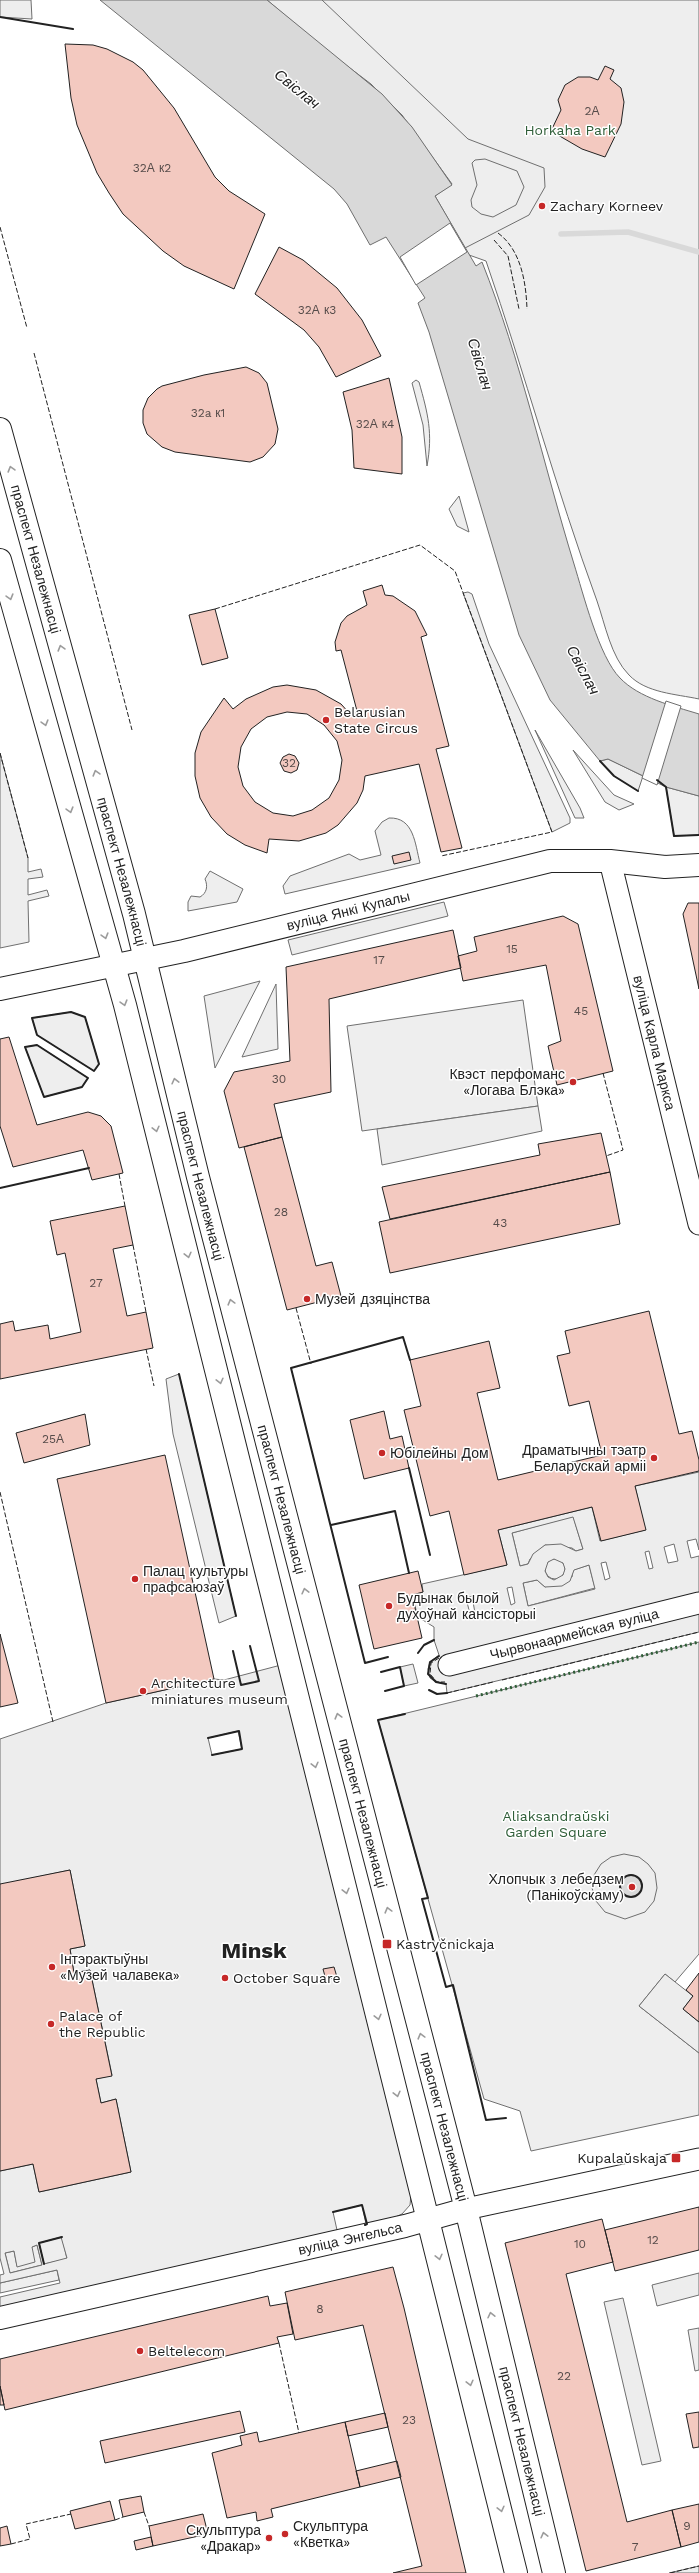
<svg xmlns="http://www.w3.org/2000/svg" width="699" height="2573" viewBox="0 0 699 2573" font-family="'Work Sans',sans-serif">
	<rect width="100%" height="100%" fill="#fff"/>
	<path fill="#eee" stroke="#6f6f6f" d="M0,0H31L32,19L0,17Z
		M267,0H699V699C676,694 646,693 629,675C611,657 605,624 597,601C556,489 525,374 486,261L469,255L435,196L452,184L402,115L382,94Z
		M416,380L419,382C428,414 433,433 427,466L423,425L412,383Z
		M459,496L469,532L457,526L449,509Z
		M468,592L472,594L489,644L570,818V823L552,832L463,593Z
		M535,730L580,808L584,818H575Z
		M573,750L614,795L634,804L619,810L605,802Z
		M0,753L28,858V872L41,869L43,877L28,879V895L47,890L49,896L28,901L29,942L0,948Z
		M608,759L643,776L638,791L614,776L600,761Z
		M666,787L699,796V835L674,836Z
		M389,818C414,817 415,844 420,863L285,894L283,886L290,876L349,854L360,860L381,855L375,831L382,822Z
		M210,871L243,889L237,902L188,911V902L191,896L200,897C207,893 208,886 205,879Z
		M260,981L215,1068L204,996Z
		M276,984L278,1049L242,1057Z
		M523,1000L538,1106L362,1131L347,1026Z
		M71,1012L85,1017L99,1064L94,1071L37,1035L32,1018Z
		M37,1045L88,1078L82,1087L44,1097L25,1047Z
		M179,1374L236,1616L219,1623L173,1434L166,1379Z
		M573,1516L583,1549L576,1551L572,1548L545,1545L530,1559L528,1564L520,1566L512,1533Z
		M545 1569a10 10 0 1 1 20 0a10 10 0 1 1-20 0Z
		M589,1565L595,1588L528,1606L523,1583L537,1580L545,1587L572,1577L573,1570Z
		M699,1642V1954L675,1982L665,1974L639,2006L699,2053V2115L531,2151L520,2111L484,2099L378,1720Z
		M413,1664L418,1683L404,1686L400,1667Z
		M62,2237L67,2259L44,2264L39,2243Z
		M37,2245L42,2265L10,2273L5,2253L14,2251L17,2266L32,2247Z
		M57,2270L59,2280L0,2293V2283Z
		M699,2328V2370L695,2371L688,2330Z
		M699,2566V2573H669Z"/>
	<path fill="#ededed" stroke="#6f6f6f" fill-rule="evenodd" d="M267,0H322L468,139L544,168L545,187L529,215L465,248L435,196L452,184L402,115L371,84L326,50ZM485,159L517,171L524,187L516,205L493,217L481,214L472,207L471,200L477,185L472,163L475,160Z
		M444,902L448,916L292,955L288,940Z
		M538,1106L542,1131L382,1165L377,1129Z
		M699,1472V1550L696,1539L687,1541L691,1558L699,1556V1632L447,1693L446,1684L436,1682L430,1678L428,1669L430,1662L439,1655L434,1640V1627L418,1617L412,1595L423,1592L422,1584L507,1565L498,1530L592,1507L600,1541L645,1530L635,1486ZM573,1517L583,1549L576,1551L561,1544L545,1545L533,1554L528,1564L520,1566L512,1533ZM674,1544L678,1561L668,1563L664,1547ZM649,1551L653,1568L649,1569L645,1552ZM554,1559L563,1563L565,1569L563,1575L554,1580L548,1577L545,1571L548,1562ZM606,1562L610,1578L605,1580L601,1563ZM589,1565L595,1589L528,1606L523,1583L537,1580L545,1587L562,1586L570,1581L574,1570ZM512,1587L515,1603L511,1605L507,1588ZM472,1596L475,1613L470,1614L466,1598Z
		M281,1665L411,2195L410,2205L402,2214L391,2219L0,2314V2297L60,2283L57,2270L0,2283V2275L4,2274L0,2258V2171L33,2164L39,2192L131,2172L116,2099L101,2103L96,2079L112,2075L90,1970L74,1973L70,1949L85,1946L70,1870L0,1885V1739L106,1703L214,1679L224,1680ZM238,1731L242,1749L212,1755L208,1738ZM362,2205L366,2224L337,2230L333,2212ZM61,2237L67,2258L44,2264L39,2243ZM37,2245L42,2265L10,2273L5,2253L14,2251L17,2267L35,2262L32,2247Z
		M624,1854L639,1857L648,1864L655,1873L657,1888L654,1901L645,1912L625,1919L605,1912L596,1901L592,1888L594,1875L601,1864L611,1857Z
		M665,1974L693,1996L683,2009L699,2022V2053L639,2006Z
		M699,2273V2295L657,2306L652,2285Z
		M623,2298L661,2461L642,2465L604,2302Z"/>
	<path fill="#d9d9d9" stroke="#6f6f6f" d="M100,0H267L382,94L412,127L452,185L435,196L476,266L482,262C521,360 543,463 574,564C583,593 599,657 620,678C639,698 673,706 699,714V796L666,787L608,759L600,761L550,700L519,635L429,332L418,303L425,298L386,237L370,245L347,204L334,189Z
		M620 1886a11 11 0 1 1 22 0a11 11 0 1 1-22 0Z"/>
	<path fill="#fff" stroke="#6f6f6f" d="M450,223L467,252L416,285L400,257Z
		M666,701L681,706L657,785L642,778Z"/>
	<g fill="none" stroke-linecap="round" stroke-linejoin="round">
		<path stroke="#d9d9d9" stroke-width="5.5" d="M561,234L628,232L699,252"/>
	</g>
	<path fill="#f3c9c0" stroke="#222" fill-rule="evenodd" d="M65,44L93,45L107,49L133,62L143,70L174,108L215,177L229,191L265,214L234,289L184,266L163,251L123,214L109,193L97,173L77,125L71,98Z
		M605,66L614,70L610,79L621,88L624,102L621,124L605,157L582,149L551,131L561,110L558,100L565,85L578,77H590L598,80Z
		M279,247L303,260L337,288L362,320L381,356L336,377L319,347L304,330L255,294Z
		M246,367L259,373L267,383L278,429L275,444L263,457L250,462L175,452L162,447L147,434L143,423V410L148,398L157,389L162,386L204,375Z
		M389,378L402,437V474L354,468L352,430L343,392Z
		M382,585L385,595L393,596L415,611L427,635L421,637L449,746L436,749L462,848L441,852L419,764L365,776L363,790L357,803L338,825L326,833L299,841L269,839L267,853L245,845L227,834L211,817L200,798L195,776V753L201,732L224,698L233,709L246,699L273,687L287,685L316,690L341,704L351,715L357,711L341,650L336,651L335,642L341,623L347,616L367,605L363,591Z
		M215,609L228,658L202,665L189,615Z
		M287,712L307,714L324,725L337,741L342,760L339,780L329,798L312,810L293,816L273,813L255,802L243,786L238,767L241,747L251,729L267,717ZM289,754L295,756L299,763L297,770L291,773L284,771L280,763L283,757Z
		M409,852L411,860L394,864L392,856Z
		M688,903H699V989L683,914Z
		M563,916L578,924L613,1071L557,1085L548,1046L561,1041L546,965L463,981L458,956L477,951L474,937Z
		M453,930L461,968L329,999L331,1092L274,1104L282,1137L239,1148L224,1091L234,1072L290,1061L286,967Z
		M9,1037L37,1125L88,1112L101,1116L111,1126L123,1173L92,1180L83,1150L13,1167L0,1126V1039Z
		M601,1133L610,1172L390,1219L382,1187L540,1155L538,1144Z
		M282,1137L316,1266L332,1262L341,1296L287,1310L244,1147Z
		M610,1172L620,1224L390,1273L379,1222Z
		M125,1206L133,1245L113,1249L127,1316L146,1312L153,1348L0,1379V1324L13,1321L15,1331L48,1325L50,1339L81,1332L65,1253L57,1255L50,1221Z
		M649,1311L679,1434L692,1431L699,1460V1471L635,1486L646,1530L601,1541L592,1507L498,1530L507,1565L464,1575L449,1511L430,1516L404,1410L421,1406L410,1360L489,1341L500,1388L477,1393L498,1480L602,1455L589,1401L569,1406L557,1356L570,1353L565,1331Z
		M384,1411L390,1439L402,1436L409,1468L364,1479L350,1420Z
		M85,1414L90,1445L24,1463L16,1433Z
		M165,1455L214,1679L106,1703L57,1479Z
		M418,1571L423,1592L412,1595L422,1638L374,1649L359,1585Z
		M0,1634L18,1703L0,1707Z
		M70,1870L85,1946L70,1949L74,1973L90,1970L112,2076L96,2079L101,2103L116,2099L131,2172L39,2192L33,2164L0,2171V1884Z
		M334,1967L337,1977L326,1980L323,1969Z
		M699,1973V2022L683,2009L693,1996L686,1990Z
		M699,2207V2250L615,2271L605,2230Z
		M602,2219L613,2262L566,2274L627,2522L672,2510L681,2547L586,2571L505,2243Z
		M393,2267L404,2308L466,2573H393L422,2566L363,2325L295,2340L285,2292Z
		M268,2296L270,2306L287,2303L293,2334L277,2337L279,2343L5,2410L0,2386V2359Z
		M0,2386L4,2405H0Z
		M240,2411L245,2432L105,2463L100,2441Z
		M699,2412V2447L693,2448L686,2414Z
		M385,2413L388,2427L348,2436L345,2422Z
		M345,2422L360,2487L271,2509L273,2517L257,2521L256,2512L227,2518L212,2453L242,2445L240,2436L257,2432L259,2442Z
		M397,2461L401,2477L360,2487L356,2471Z
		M141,2496L144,2512L123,2517L119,2500Z
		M110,2501L115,2520L75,2529L70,2511Z
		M699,2504V2542L681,2547L672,2510Z
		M203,2514L208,2534L153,2546L149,2526Z
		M7,2526L11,2544L0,2546V2528Z
		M151,2537L153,2546L136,2550L134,2541Z"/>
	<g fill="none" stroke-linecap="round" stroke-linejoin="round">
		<g stroke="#222" stroke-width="23">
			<g id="minor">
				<path id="s1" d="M610,861L699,1224"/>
				<path id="s2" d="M449,1665L699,1603"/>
				<path d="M466,2209L699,2159"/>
			</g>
		</g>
		<g stroke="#222" stroke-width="24">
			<g id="major">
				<path id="s3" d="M0,429L134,914L198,1177L466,2209L554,2573"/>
				<path d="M0,560L125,1005L516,2573"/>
				<path id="s4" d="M0,989L184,951L550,861H610L665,867L699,865"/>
				<path id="s5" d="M0,2318L405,2226L466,2209"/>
			</g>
		</g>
		<use href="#minor" stroke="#fff" stroke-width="21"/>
		<use href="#major" stroke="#fff" stroke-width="22"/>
		<path stroke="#2f5e38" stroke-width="3" stroke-dasharray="2 3" stroke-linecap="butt" d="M476,1696L699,1642"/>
		<path stroke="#222" stroke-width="1" stroke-dasharray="5 2" stroke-linecap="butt" d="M0,227L27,328
			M498,233C521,250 526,282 527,309
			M494,240L508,256L519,309
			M34,353L132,730
			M215,609L420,545L455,571L552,832L441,856
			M0,753L28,858
			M603,1073L623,1150L606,1156
			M119,1174L125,1206
			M133,1245L146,1312
			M296,1308L311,1364
			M146,1349L154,1386
			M0,1492L53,1722
			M439,1658L431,1663L430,1674L437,1682H445
			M502,1680L699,1632
			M447,1693L493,1682
			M279,2343L299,2433
			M144,2512L149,2526
			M115,2520L123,2517
			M11,2544L30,2539L26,2524L71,2514
			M670,2573L699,2566"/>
		<path stroke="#222" stroke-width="2" d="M0,17L73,29
			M600,761L614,776L638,791
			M657,780L666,787L674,836L699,835
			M71,1012L85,1017L99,1064L94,1071L37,1035L32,1018Z
			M37,1045L88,1078L82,1087L44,1097L25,1047Z
			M0,1188L89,1168
			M179,1374L236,1616
			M409,1468L430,1555
			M331,1525L395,1511L409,1573
			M233,1651L241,1685L259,1681L250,1646
			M418,1653L424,1645L434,1640
			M439,1656L430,1662L428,1674L436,1682L446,1684
			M388,1657L365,1663L291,1368L403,1337L410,1360
			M381,1672L400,1667L404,1686L385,1691
			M429,1690L437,1694L447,1693
			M405,1714L378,1720L428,1898L422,1899L446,1987L453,1985L486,2120L506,2118
			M208,1738L239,1731L242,1749L212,1755
			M620 1886a11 11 0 1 1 22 0a11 11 0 1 1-22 0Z
			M333,2212L362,2205L367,2224L365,2225
			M44,2264L39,2243L62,2237"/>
	</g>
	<defs><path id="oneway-chevron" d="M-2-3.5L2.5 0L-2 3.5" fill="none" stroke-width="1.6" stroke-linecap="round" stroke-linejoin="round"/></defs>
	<g stroke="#9c9c9c">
		<use href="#oneway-chevron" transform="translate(11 469) rotate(-106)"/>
		<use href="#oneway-chevron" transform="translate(10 597) rotate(74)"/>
		<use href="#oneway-chevron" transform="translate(61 648) rotate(-106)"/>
		<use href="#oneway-chevron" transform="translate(45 723) rotate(74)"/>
		<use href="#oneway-chevron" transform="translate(96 773) rotate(-106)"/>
		<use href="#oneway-chevron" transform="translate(70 810) rotate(74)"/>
		<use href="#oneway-chevron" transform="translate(105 936) rotate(74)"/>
		<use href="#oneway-chevron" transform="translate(124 1003) rotate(74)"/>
		<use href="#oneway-chevron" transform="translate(175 1081) rotate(-104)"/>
		<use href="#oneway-chevron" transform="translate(156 1129) rotate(76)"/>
		<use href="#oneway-chevron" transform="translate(188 1255) rotate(76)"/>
		<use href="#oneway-chevron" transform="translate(231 1302) rotate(-105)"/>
		<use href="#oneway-chevron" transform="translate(220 1381) rotate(76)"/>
		<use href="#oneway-chevron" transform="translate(305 1591) rotate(-104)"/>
		<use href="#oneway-chevron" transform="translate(338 1716) rotate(-105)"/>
		<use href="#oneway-chevron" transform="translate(315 1765) rotate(76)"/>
		<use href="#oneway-chevron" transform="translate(346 1891) rotate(76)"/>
		<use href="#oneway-chevron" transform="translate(388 1910) rotate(-105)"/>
		<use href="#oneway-chevron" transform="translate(378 2017) rotate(76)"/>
		<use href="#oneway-chevron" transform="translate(421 2036) rotate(-105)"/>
		<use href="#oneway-chevron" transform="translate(397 2094) rotate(76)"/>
		<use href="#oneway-chevron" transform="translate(439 2257) rotate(76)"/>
		<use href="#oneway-chevron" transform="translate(491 2315) rotate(-103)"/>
		<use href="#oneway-chevron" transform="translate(470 2383) rotate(76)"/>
		<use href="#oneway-chevron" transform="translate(501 2509) rotate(76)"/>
		<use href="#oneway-chevron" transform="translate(544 2535) rotate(-104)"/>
	</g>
	<g fill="#c62828" stroke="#fff" stroke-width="1.5">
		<circle cx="542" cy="206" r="4"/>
		<circle cx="326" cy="720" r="4"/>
		<circle cx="573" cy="1082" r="4"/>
		<circle cx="307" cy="1299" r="4"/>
		<circle cx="382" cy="1453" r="4"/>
		<circle cx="654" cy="1458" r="4"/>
		<circle cx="135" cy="1579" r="4"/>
		<circle cx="389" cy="1606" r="4"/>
		<circle cx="143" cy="1691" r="4"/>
		<circle cx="632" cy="1887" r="4"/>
		<rect x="382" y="1939" width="10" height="10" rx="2"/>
		<circle cx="52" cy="1967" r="4"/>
		<circle cx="225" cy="1978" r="4"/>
		<circle cx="51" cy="2024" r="4"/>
		<rect x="671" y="2153" width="10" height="10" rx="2"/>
		<circle cx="140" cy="2351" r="4"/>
		<circle cx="285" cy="2534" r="4"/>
		<circle cx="269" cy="2538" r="4"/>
	</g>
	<g text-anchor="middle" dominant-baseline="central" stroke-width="3" stroke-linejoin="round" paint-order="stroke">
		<g font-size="12" fill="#564c4a">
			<text x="592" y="111">2А</text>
			<text x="152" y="168">32А к2</text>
			<text x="317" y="310">32А к3</text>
			<text x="208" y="413">32a к1</text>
			<text x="375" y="424">32А к4</text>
			<text x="289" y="763">32</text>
			<text x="512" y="949">15</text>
			<text x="379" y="960">17</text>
			<text x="581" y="1011">45</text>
			<text x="279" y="1079">30</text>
			<text x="281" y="1212">28</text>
			<text x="500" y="1223">43</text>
			<text x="96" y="1283">27</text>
			<text x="53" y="1439">25А</text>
			<text x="653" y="2240">12</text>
			<text x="580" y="2244">10</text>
			<text x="320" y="2309">8</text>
			<text x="564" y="2376">22</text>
			<text x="409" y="2420">23</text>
			<text x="687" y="2526">9</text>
			<text x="635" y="2547">7</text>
		</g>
		<g font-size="14" fill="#2f5e38" stroke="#fff">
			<text x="570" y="130">Horkaha Park</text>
			<text x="556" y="1816">Aliaksandraŭski<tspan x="556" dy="16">Garden Square</tspan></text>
		</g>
		<g font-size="14" fill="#222" stroke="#fff" text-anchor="start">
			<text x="550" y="206">Zachary Korneev</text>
			<text x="334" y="712">Belarusian<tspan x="334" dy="16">State Circus</tspan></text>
			<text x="565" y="1074" text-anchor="end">Квэст перфоманс<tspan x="565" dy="16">«Логава Блэка»</tspan></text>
			<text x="315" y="1299">Музей дзяцінства</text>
			<text x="646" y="1450" text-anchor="end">Драматычны тэатр<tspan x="646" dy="16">Беларускай арміі</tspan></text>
			<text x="390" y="1453">Юбілейны Дом</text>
			<text x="143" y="1571">Палац культуры<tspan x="143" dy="16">прафсаюзаў</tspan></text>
			<text x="397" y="1598">Будынак былой<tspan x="397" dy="16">духоўнай кансісторыі</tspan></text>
			<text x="151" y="1683">Architecture<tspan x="151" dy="16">miniatures museum</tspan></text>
			<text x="624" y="1879" text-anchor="end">Хлопчык з лебедзем<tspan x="624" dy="16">(Панікоўскаму)</tspan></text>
			<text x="396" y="1944">Kastryčnickaja</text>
			<text x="60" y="1959">Інтэрактыўны<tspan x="60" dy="16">«Музей чалавека»</tspan></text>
			<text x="233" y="1978">October Square</text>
			<text x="59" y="2016">Palace of<tspan x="59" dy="16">the Republic</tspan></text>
			<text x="667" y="2158" text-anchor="end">Kupalaŭskaja</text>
			<text x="148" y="2351">Beltelecom</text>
			<text x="293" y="2526">Скульптура<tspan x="293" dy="16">«Кветка»</tspan></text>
			<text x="261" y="2530" text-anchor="end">Скульптура<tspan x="261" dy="16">«Дракар»</tspan></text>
		</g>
		<g font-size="14" fill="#222" stroke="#fff">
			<text stroke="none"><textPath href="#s3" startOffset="135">праспект Незалежнасці</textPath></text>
			<text stroke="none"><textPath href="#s3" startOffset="459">праспект Незалежнасці</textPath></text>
			<text stroke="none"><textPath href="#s4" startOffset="357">вуліца Янкі Купалы</textPath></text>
			<text stroke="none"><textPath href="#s1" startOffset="187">вуліца Карла Маркса</textPath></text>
			<text stroke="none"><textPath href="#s3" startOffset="783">праспект Незалежнасці</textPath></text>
			<text stroke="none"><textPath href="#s3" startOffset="1107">праспект Незалежнасці</textPath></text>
			<text stroke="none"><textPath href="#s2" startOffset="129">Чырвонаармейская вуліца</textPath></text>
			<text stroke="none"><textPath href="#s3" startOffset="1431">праспект Незалежнасці</textPath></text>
			<text stroke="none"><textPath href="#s3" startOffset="1755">праспект Незалежнасці</textPath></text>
			<text stroke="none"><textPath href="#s5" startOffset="359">вуліца Энгельса</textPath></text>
			<text stroke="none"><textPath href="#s3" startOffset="2079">праспект Незалежнасці</textPath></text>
		</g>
		<g font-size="15" font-style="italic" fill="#222" stroke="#fff">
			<text transform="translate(297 89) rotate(39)">Свіслач</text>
			<text transform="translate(480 364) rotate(73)">Свіслач</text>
			<text transform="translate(583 670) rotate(62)">Свіслач</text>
		</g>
		<g font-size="22" font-weight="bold" fill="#222" stroke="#fff">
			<text x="254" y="1950">Minsk</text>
		</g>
	</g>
</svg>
